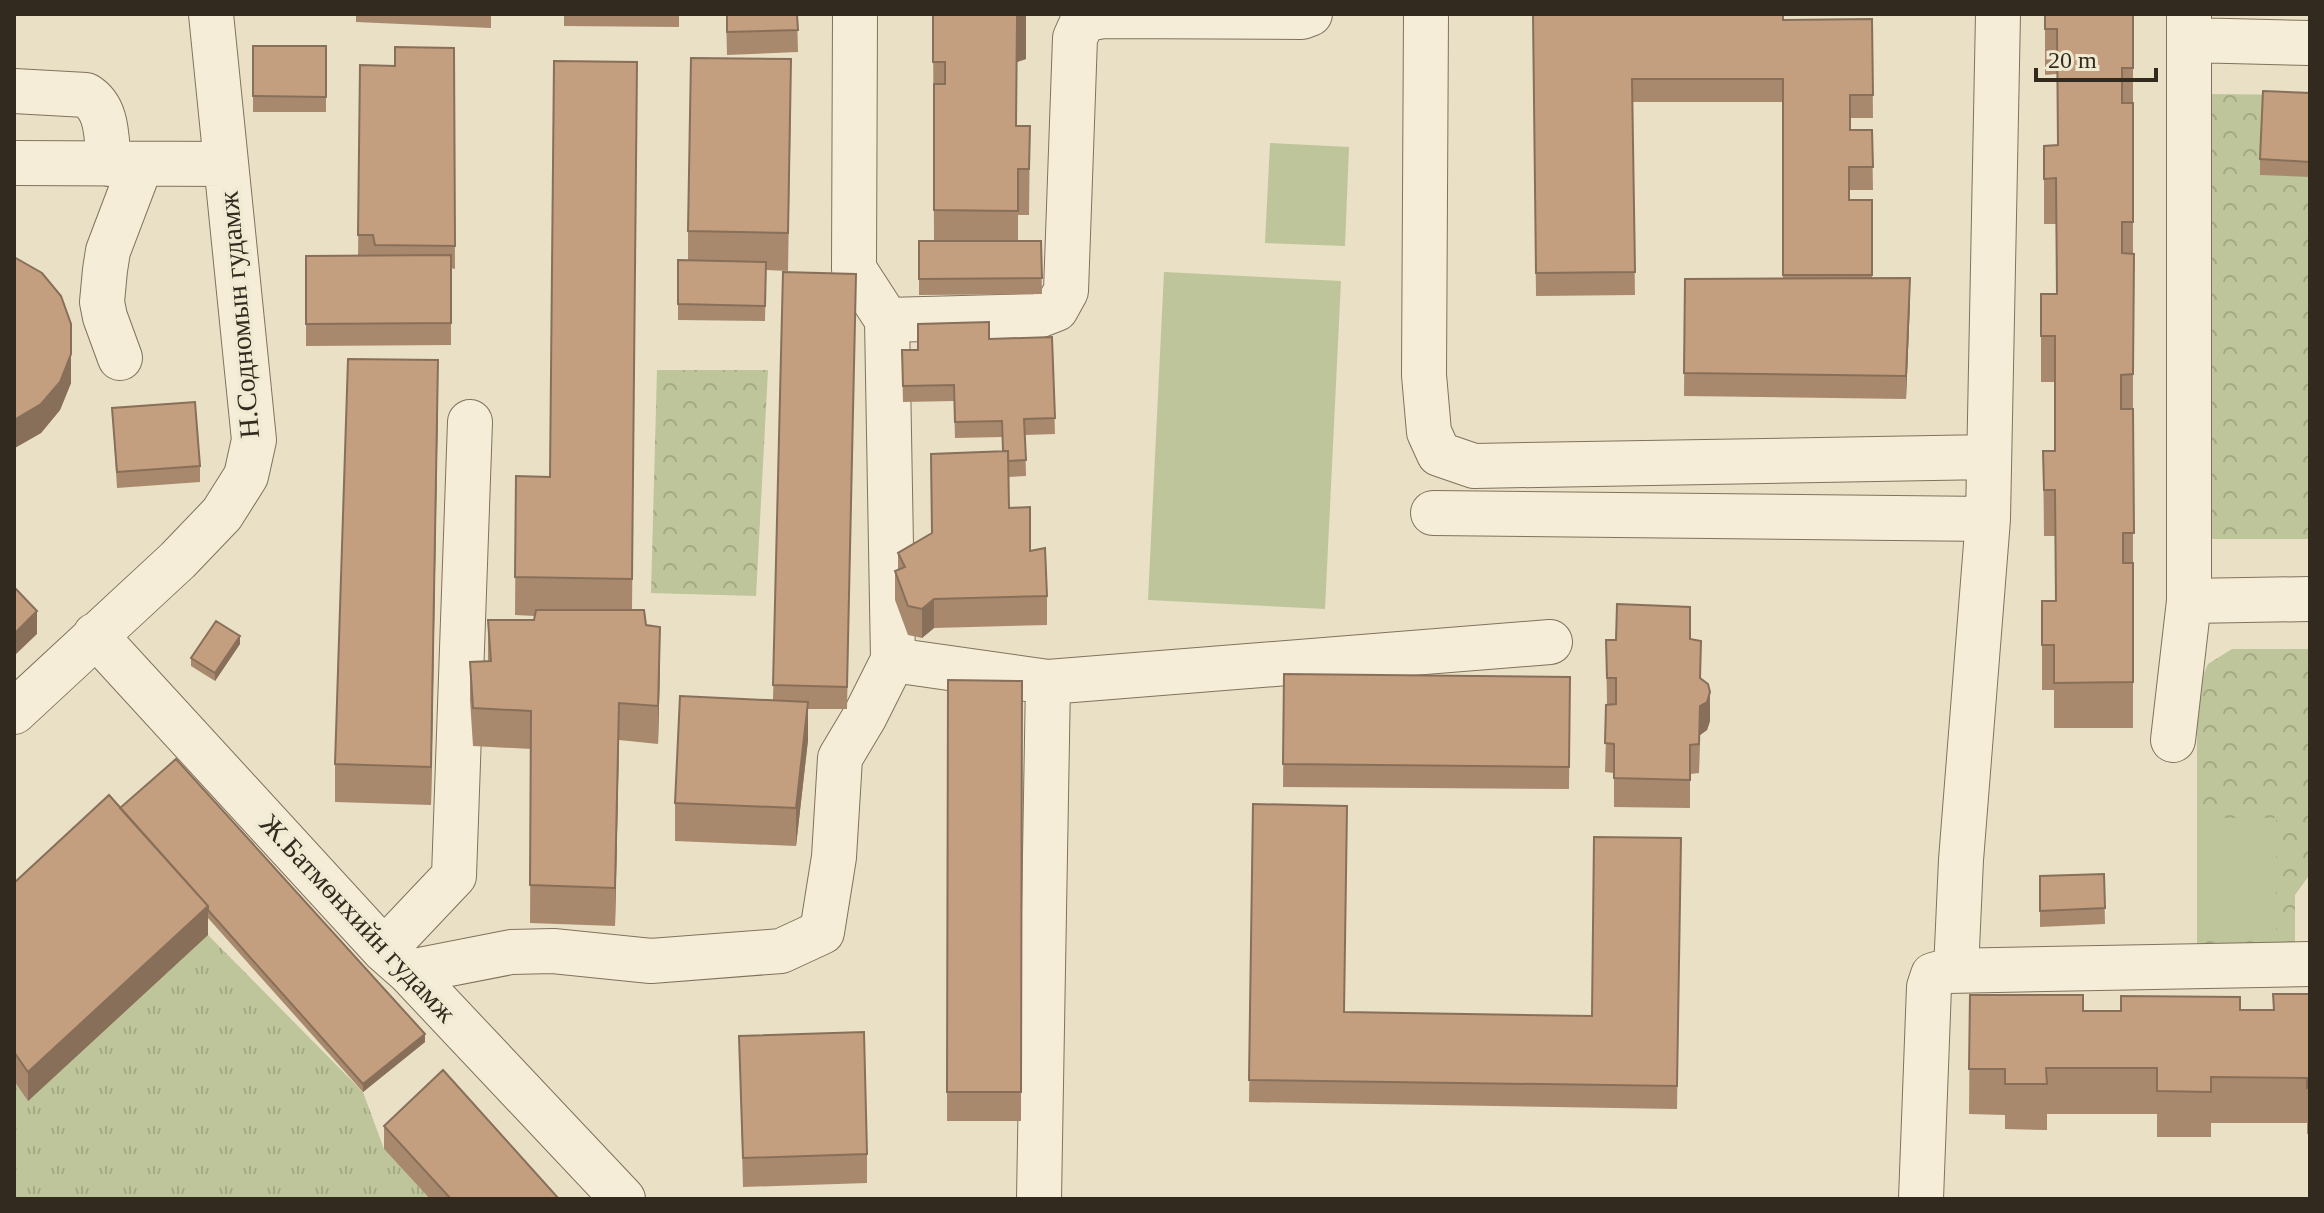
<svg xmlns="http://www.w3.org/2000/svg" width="2324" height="1213" viewBox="0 0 2324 1213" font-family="'Times New Roman',serif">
	<defs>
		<pattern id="grass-tufts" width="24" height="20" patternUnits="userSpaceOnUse" patternTransform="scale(2)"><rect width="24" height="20" fill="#bec59a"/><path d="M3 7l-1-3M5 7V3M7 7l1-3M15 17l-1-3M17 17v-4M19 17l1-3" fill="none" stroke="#a4a984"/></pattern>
		<pattern id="park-crowns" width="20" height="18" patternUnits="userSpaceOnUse" patternTransform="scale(2)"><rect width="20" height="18" fill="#bec59a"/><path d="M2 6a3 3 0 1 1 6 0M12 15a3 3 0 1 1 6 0" fill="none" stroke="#a4a984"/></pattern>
	</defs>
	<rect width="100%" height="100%" fill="#e9e0c5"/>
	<path fill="url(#grass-tufts)" d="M208,935L363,1092L384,1149L430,1199H14V1081L28,1100Z"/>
	<path fill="url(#park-crowns)" d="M2203,94L2310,95V539H2203Z
		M657,370H768L756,596L651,593Z
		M2232,649H2310V874L2295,895V956H2197V689L2208,664Z"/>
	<path fill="#bec59a" d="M1270,143L1349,147L1345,246L1265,243Z
		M1164,272L1341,281L1325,609L1148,600Z
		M2203,818H2276V937L2203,936Z"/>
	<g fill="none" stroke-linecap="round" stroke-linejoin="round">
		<g stroke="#81725d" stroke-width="46">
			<path id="minor" d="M855,14L854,269L887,320L893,660L1048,682L1039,1199
				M1426,14L1424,375L1429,432L1439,454L1474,466L1989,457
				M2190,40L2310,43
				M14,91L86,95C109,109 106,139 109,164
				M14,163L225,164
				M887,320L1038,316L1056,309L1066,291L1075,38L1083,20L1104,16L1302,17L1310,14
				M120,358L105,317L102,302L105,270L108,251L141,164
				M1433,513L1988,519
				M2189,601L2310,599
				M95,635L384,950L409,972L623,1199
				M1048,682L1550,642
				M14,712L178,560L222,514L246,476L254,440L211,14
				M2173,740L2189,601V14
				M384,950L454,876L470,422
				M1956,970L1961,860L1988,519L1998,14
				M409,972L511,952L553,951L651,961L781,951L822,932L834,857L840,758L865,716L893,660
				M1921,1199L1929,987L1933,975L1947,971L2310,964"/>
		</g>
		<use href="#minor" stroke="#f5edd7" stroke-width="44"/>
	</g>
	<path fill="#a8896d" d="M356,14H491V28L356,22Z
		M564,14H679V27L564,26Z
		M726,14H797L798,52L727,55Z
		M933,14L1026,59L1017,62V126H1030L1029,215H1018V241H1041L1042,294L919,295V241H934Z
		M1533,14L1783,20L1872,19L1873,118H1850V130H1872L1873,190H1849V200H1872V278L1910,301L1906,399L1684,396L1685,279L1783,278V102H1632L1635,295L1536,296Z
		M2045,14H2133V728H2054V690H2042V601H2055V536H2044L2043,451H2055V382H2041V294H2056V224H2044V146L2058,145L2057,74L2045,75Z
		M253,46H326V112H253Z
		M454,48L455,269L451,268V345L306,346V256L358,255L360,65L395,66Z
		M637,62L632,610L646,625L660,665L658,744L619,740L615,926L530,923L531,749L473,746L470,700V662L488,661V620H534L535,616L515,615L516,476L550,477Z
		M2310,93V177L2260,175V159Z
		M791,97L788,271L766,270L765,321L678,320V260L688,261V231Z
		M14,257L71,324V383L60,410L41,433L14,448Z
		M783,272L856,274L847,709H808V740L796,846L675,841V803L773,700Z
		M1052,337L1055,434L1025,435L1026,476L1008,477L1009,508L1030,551L1047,596V625L934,628L922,638L908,635L895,600V571L898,570V553L932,533L1002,451V437L955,438L954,401L903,402L902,365L918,350L989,339Z
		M438,398L431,805L335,802V764Z
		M112,408L200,466V482L117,488Z
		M1690,639L1710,721L1707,730L1700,735L1699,773L1690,774V808L1614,807V773L1605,772L1607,705L1606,640Z
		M240,644L215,681L191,666V658Z
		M1284,674L1570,677L1569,789L1283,787Z
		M948,680L1022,681L1021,1121H947Z
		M1253,804L1344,1012L1592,1016L1681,838L1677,1109L1249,1102Z
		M120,808L425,1042L363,1092L208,918V935L28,1101L14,1081V883Z
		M2104,874L2105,924L2040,927V876Z
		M2310,994V1134H2307V1123H2211V1137H2157V1114H2047V1130L2005,1129V1115L1969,1114L1970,995L2083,1011L2273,1010Z
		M739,1036L867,1154V1183L743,1187Z
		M384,1126L559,1199H430L384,1149Z"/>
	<path fill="#886f59" d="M1026,14V59L1017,62V17Z
		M1910,278V301L1906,399V376Z
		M71,354V383L60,410L41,433L15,448V419Z
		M438,360V398L431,805V767Z
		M934,599V628L922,638V609Z
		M37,611V634L14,656V634Z
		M660,627V665L658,744V706Z
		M240,636V644L215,681V673Z
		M1710,692V721L1707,730L1700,735L1699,773L1700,706Z
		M808,702V740L796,846V808Z
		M619,703V740L615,926V888Z
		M208,906V935L28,1101V1072Z
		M425,1034V1042L363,1092V1084Z"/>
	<path fill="#c39f7f" stroke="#886f59" stroke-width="2" d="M727,14H797L798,30L727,32Z
		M933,14H1026L1017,17L1016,126H1030L1029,169H1018V211L934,210V84H945V62H933Z
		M1533,14H1783V20L1872,19L1873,95H1850V130H1872L1873,167H1849V200H1872V275H1783V79H1632L1635,272L1536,273Z
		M2045,14H2133V68H2122V103H2133V222H2122V253L2134,254L2133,374L2121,375V409H2133L2134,533H2123V563H2133V682L2054,683V645H2042V601H2056L2055,490H2044L2043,451H2055V336H2041V294H2057L2056,178L2044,179V146L2058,145L2057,29H2045Z
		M253,46H326V97L253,96Z
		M395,47L454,48L455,246L375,245L373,235H358L360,65L395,66Z
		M691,58L791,59L788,233L688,231Z
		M554,61L637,62L632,579L515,577L516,476L550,477Z
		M2263,91L2310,93V162L2260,159Z
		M919,241H1041L1042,278L919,279Z
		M451,255V323L306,324V256Z
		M14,257L42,273L61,296L71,324V354L60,382L41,404L14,420Z
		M678,260L766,262L765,306L678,304Z
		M783,272L856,274L847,687L773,685Z
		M1910,278L1906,376L1684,373L1685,279Z
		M989,322V339L1052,337L1055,418L1024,419L1026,460L1008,461V451H1003L1002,421L955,422L954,385L903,386L902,350H918V324Z
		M348,359L438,360L431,767L335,764Z
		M195,402L200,466L117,472L112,408Z
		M1008,451L1009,508L1030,507V551L1045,548L1047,596L934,599L922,609L908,606L895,571L905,567L898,553L932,533L931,454Z
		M14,587L37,611L14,634Z
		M1617,604L1690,607V639L1701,641L1700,678L1708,684L1710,692L1707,702L1700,706L1699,744L1690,745V780L1614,778V744L1605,743L1606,705L1616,704V678H1607L1606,640H1616Z
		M536,610H644L646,625L660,627L658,706L619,703L615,888L530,885L531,711L473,708L470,662L491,661L488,620H534Z
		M216,621L240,636L215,673L191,658Z
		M1284,674L1570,677L1569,767L1283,764Z
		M948,680L1022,681L1021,1092H947Z
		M680,696L808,702L796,808L675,803Z
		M176,759L425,1034L363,1084L208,910V906L120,808Z
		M109,795L208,906L28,1072L14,1052V883Z
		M1253,804L1347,806L1344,1012L1592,1016L1594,837L1681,838L1677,1086L1249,1080Z
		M2104,874L2105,908L2040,911V876Z
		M2273,994H2310V1088H2307V1078L2211,1077V1092L2157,1091V1068H2046L2047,1084H2005V1069H1969L1970,995H2083V1011H2121V996L2240,997V1010H2274Z
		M864,1032L867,1154L743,1158L739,1036Z
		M443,1070L559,1199H451L384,1126Z"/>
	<g text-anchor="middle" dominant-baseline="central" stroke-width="7" stroke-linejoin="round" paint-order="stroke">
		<g font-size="28" fill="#332a1f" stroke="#f1ead3">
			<text transform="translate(239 315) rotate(-95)">Н.Содномын гудамж</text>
			<text transform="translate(358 918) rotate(47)">Ж.Батмөнхийн гудамж</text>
		</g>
	</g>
	<rect width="2324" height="1213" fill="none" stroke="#332a1f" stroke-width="32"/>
	<path d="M2036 68v12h120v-12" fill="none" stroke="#332a1f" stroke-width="4"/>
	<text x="2048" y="68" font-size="24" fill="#332a1f" stroke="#f1ead3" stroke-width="6" paint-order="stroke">20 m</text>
</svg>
